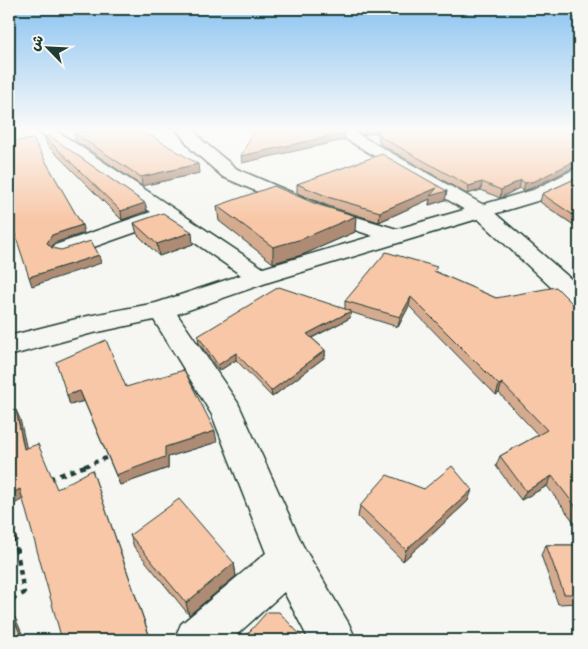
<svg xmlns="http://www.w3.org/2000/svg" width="588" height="649" viewBox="0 0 588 649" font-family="Delius,'Playpen Sans Arabic',sans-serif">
	<rect width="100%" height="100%" fill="#f6f6f2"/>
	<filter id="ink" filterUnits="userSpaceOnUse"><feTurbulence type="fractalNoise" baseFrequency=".02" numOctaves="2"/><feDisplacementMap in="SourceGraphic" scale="10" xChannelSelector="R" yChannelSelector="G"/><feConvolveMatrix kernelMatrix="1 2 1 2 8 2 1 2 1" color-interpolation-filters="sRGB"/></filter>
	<g filter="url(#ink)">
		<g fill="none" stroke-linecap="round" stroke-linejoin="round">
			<g stroke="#1f3d34" stroke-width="3">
				<path id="street" d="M35,129H54L263,268L373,236L316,217L223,177L192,150L176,129H193L204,142L237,169L330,209L397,229L533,190L579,167V181L547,198L269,282L177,314L238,403L303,546L349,624L356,640H309L284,592L231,640H174L181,624L266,553L212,415L154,320L89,334L9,356V336L88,316L156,303L241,275L165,222L71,255L63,257L55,255L51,250L55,245L151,212Z"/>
			</g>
			<g stroke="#1f3d34" stroke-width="3">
				<path id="secondary" d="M329,129H349L489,208L579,286V307L570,305L475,216Z"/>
			</g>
			<path stroke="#1f3d34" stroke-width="4" stroke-dasharray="4.5 4.5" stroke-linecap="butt" d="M85,466L111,456"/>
			<path stroke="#1f3d34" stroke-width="4.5" stroke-dasharray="5.5 5.5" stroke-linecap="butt" d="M49,479L88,465
				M9,504L24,593L9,601"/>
			<use href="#street" fill="#f6f6f2" fill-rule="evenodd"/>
			<use href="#secondary" fill="#f6f6f2" fill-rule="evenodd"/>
		</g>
		<path fill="#d5ab90" stroke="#1f3d34" d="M76,129H140L199,173L142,186L76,141L74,133L82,132Z
			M353,129H579V165L532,188L523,191L519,188L500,198L481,190L467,194L380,144L377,132L364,135Z
			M45,137L145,203L147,211L122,220L47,145Z
			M579,177V228H578L540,202L542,194Z
			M297,184L447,191L445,200L429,205L430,199L379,222L331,207L297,193Z
			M217,206L355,232L302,255L273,263L219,221Z
			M134,223L193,244L159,256L137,234Z
			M436,272L496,298L579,310V529L547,486L521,500L496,466L500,456L538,435L499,393L496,395L409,306L398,327L350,312V318L312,338L325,350V357L272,397L236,360L219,371L199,343L198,336L345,309V301Z
			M126,387L217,442L168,457V468L120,485L84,401L70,405L67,395Z
			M424,489L468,501L403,561L358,517L360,506Z
			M130,535L234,563L236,576L189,615L134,547Z
			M546,545H579V603L558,604L541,555Z"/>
		<path fill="#ae8b75" stroke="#1f3d34" d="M364,129H377V132L364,135Z
			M344,133V140L242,163L241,156Z
			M579,159V165L532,188L523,191L525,183Z
			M198,164L199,173L142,186L141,177Z
			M521,180L519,188L500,198L501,190Z
			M482,182L481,190L467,194L469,186Z
			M437,188L447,191L445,200L429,205L430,199L379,222L380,212Z
			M145,203L147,211L122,220L121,211Z
			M356,216L355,232L302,255L273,263V247Z
			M82,225L84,233L54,243L50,251L47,243L52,235Z
			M13,228L16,236L9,238V229Z
			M192,232L193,244L159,256L157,244Z
			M99,255L101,263L32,286L29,277Z
			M411,297L409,306L398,327L400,317Z
			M351,311L350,318L307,340V334Z
			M325,350V357L272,397L271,391Z
			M236,353V360L219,371L218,365Z
			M502,383L499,393L496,395L499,385Z
			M80,391L84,401L70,405L67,395Z
			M16,410L20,419L29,459L24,449Z
			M215,431L217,442L168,457V468L120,485L116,475L165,447Z
			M92,470L151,640H143Z
			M552,476L547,486L521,500L526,491Z
			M20,489L25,498L9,507V495Z
			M472,490L468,501L403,561L406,550Z
			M234,563L236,576L189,615L186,603Z
			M9,604L25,640H23L9,609Z"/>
		<path fill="#f8c7a7" stroke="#1f3d34" d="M90,129H140L198,164L141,177L74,133L93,131Z
			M255,129H337L344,133L241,156Z
			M378,129H579V159L535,181L525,183L521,180L501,190L482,182L469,186L381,137Z
			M50,136L145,203L121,211L45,137Z
			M33,139L82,225L52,235L47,243L52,248L61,250L91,241L99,255L29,277L13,228L9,229V142Z
			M382,154L447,191L430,196L437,188L380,212L331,198L297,184Z
			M579,177V219L542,194Z
			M274,186L316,204L356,216L302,239L273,247L217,206Z
			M163,213L192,232L157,244L134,223Z
			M386,252L437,267L434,271L496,298L556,287L579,310V511L552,476L526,491L500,456L547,430L502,383L499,385L411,297L400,317L345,301Z
			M279,287L351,311L307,334L325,350L271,391L236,353L218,365L198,336Z
			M106,340L126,387L184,370L215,431L165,447V457L116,475L80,391L67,395L56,362Z
			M16,410L24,449L38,444L57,489L92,470L149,635L143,640H62L20,489L9,495V412Z
			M452,466L472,490L406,550L360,506L387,475L424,489Z
			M179,499L234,563L186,603L130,535Z
			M546,545H579V594H564Z
			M9,609L23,640H9Z
			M267,612H279L305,640H242Z"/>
	</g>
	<linearGradient id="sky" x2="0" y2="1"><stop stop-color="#8ac3f1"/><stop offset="0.59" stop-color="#fbfbf9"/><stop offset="1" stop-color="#fbfbf9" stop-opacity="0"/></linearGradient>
	<rect width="588" height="220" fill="url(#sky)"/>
	<rect width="588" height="649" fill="none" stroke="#f6f6f2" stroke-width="30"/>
	<rect x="15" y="15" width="558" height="619" fill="none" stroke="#1f3d34" stroke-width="2" filter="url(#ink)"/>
	<g transform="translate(48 48) rotate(294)" stroke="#f6f6f2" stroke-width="4" paint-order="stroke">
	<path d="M0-4L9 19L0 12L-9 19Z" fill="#1f3d34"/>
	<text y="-8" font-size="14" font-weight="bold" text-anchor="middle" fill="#1f3d34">ش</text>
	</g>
</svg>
